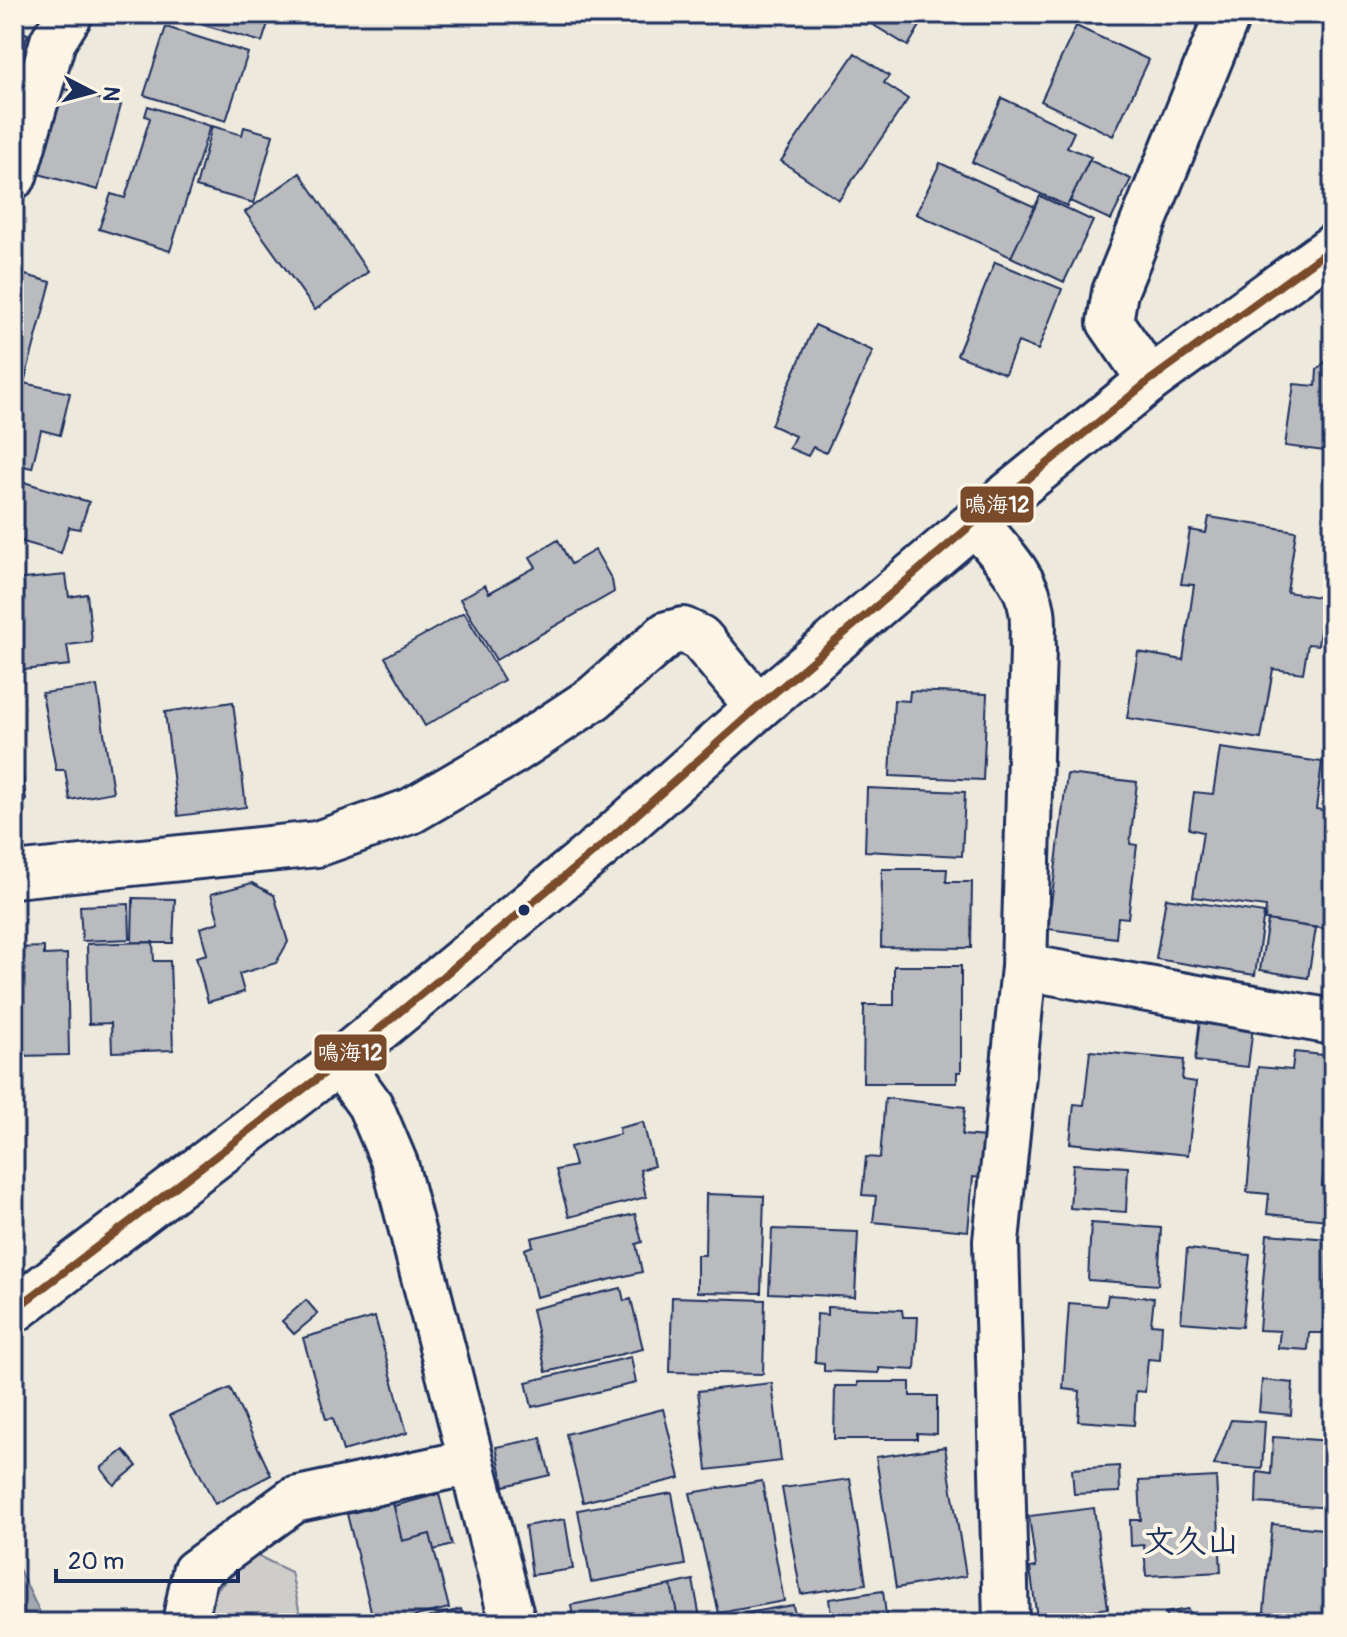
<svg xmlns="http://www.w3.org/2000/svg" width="1347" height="1637" viewBox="0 0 1347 1637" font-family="Pangolin,'Klee One',sans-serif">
	<rect width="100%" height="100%" fill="#eee9dd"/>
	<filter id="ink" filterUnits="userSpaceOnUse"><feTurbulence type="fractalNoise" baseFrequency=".0125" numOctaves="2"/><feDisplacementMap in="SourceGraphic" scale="16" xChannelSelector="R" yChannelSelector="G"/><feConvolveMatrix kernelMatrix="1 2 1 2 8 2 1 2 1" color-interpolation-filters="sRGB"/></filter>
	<g filter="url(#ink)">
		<path fill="#cfcdca" stroke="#757e94" stroke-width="2" d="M256,1555L291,1572L302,1623H206L210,1595Z"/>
		<path fill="#a2a7af" stroke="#6c778f" stroke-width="2" d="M14,1559L45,1623H14Z"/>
		<path fill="#babbbe" stroke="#1b2f5e" stroke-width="2" d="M166,14H271L262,42Z
			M865,14H927L908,46L862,18Z
			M1076,26L1149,60L1113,136L1041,101Z
			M166,27L248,53L226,121L144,95Z
			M14,29L28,34L20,58L14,56Z
			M855,53L889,76L884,83L908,99L839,200L781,161Z
			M58,87L121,105L98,190L35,173Z
			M1002,98L1074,132L1067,147L1091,157L1067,206L972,162Z
			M148,106L210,126L170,251L99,229L111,194L125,198L150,118L145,116Z
			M212,126L242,135L244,127L273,135L254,203L196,187Z
			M1089,160L1131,179L1111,220L1070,201Z
			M940,163L1035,207L1011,257L916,214Z
			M300,173L368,272L315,310L245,212Z
			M1040,196L1093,221L1064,282L1011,257Z
			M995,262L1062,289L1038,350L1018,342L1005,374L957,355Z
			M14,272L51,282L25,379L14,376Z
			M815,325L873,351L826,453L813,447L808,456L789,448L795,436L771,425Z
			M1332,355L1333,452L1285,446L1294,384L1316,386L1317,370Z
			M14,381L70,393L60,435L41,430L32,468L14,464Z
			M14,479L89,502L80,529L69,527L61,553L20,541L14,556Z
			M1209,517L1296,531L1287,592L1325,598L1318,645L1308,644L1303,673L1273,669L1261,739L1127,718L1138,652L1183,660L1194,585L1181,584L1190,530L1206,533Z
			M558,540L571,564L595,550L612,580L614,592L496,660L460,599L485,585L489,593L536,567L530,557Z
			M66,575L69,597L87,594L92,642L67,645L70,665L14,671V580Z
			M464,612L504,680L425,726L385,657Z
			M97,686L113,792L70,800L65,770H56L42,693Z
			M910,691L987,694L983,780L890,776L894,700L909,701Z
			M233,702L246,807L178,816L165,712Z
			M14,714L26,800L14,801Z
			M1220,748L1322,762L1316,809L1333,812V883L1327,929L1265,920L1266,907L1193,897L1203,832L1189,829L1194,792L1213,794Z
			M1067,774L1137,782L1130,844L1137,845L1128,918L1118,917L1116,938L1048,929Z
			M867,788L965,792L962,856L865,851Z
			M882,869H947L946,882H972L971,948L881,947Z
			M252,883L274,895L288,942L276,963L239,974L244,992L208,1002L196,957L207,954L200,928L219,922L211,894Z
			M133,898L175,899L173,943L132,942Z
			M1166,898L1264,913L1255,975L1156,959Z
			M129,904L130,939L82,941L80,906Z
			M1268,920L1316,928L1308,978L1260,970Z
			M153,942L154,961H170L173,1050L112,1052L111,1023L89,1024L87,944Z
			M44,947V955L67,954L69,1055L14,1056V948Z
			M894,966H961V1072H957V1083H863L864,1005H894Z
			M1201,1011L1254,1019L1248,1067L1195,1061Z
			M1090,1051L1184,1060L1182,1080L1196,1082L1188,1155L1070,1143L1074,1104L1084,1105Z
			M1294,1052L1333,1056L1322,1186L1332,1187L1328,1220L1267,1214L1269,1194L1247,1192L1258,1067L1292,1070Z
			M885,1098L965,1107L962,1135L986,1137L982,1178L973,1177L968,1231L873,1222L876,1196L862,1195L866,1157L880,1158Z
			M643,1122L654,1166L640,1170L646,1197L569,1217L556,1170L575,1166L570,1147L620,1134L619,1128Z
			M1073,1164L1128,1167L1126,1212L1070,1208Z
			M706,1194L764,1196L761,1293L697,1292V1255H705Z
			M635,1214L642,1242L636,1244L642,1272L536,1297L525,1249L533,1246L531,1238Z
			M1091,1223L1161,1228L1158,1285L1088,1280Z
			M772,1229L858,1232L855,1297L769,1293Z
			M1267,1234L1329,1239L1323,1333H1309L1308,1350L1278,1348L1280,1331L1259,1330Z
			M1187,1249L1250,1255L1242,1327L1181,1322Z
			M621,1288L624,1301L631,1299L643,1349L546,1372L532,1309Z
			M1108,1295L1154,1298L1151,1324L1162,1325L1160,1360L1148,1359L1145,1392L1136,1391L1134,1425L1078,1421L1080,1391L1063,1389L1069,1303L1106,1306Z
			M672,1297L765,1300L763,1374L670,1372Z
			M306,1300L318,1314L294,1334L282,1321Z
			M827,1307L902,1310L903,1317H918L915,1370L879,1368V1373L824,1371V1363L815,1362L817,1314L827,1315Z
			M375,1317L407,1433L343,1451L333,1418L326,1419L303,1338Z
			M631,1357L636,1383L532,1407L526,1382Z
			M1262,1380L1293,1383L1291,1415L1259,1412Z
			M858,1382H910V1396H937V1434L917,1433V1439H834L835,1386H858Z
			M772,1383L781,1461L707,1470L698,1391Z
			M230,1388L271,1475L215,1504L170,1415Z
			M663,1409L680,1478L583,1502L566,1434Z
			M1231,1420L1265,1422L1262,1469L1214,1465Z
			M1273,1437L1333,1441V1508L1256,1503L1257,1472L1271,1474Z
			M541,1438L550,1475L504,1486L496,1447Z
			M945,1447L966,1576L896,1588L876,1457Z
			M124,1450L137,1466L114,1485L101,1468Z
			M1119,1466L1120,1492L1074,1494L1072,1469Z
			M1216,1477L1221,1572L1146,1576L1144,1545L1131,1546L1130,1520H1141L1139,1481Z
			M850,1479L866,1584L801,1594L782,1488Z
			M762,1481L784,1601L719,1613L690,1493Z
			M672,1493L685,1565L591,1582L578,1510Z
			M439,1494L452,1545L434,1550L430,1534L402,1541L394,1506Z
			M393,1503L402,1541L430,1534L449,1608L387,1623H374L347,1514Z
			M1094,1508L1108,1608L1037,1618L1030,1568L1036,1567L1029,1516Z
			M565,1519L573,1569L532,1575L525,1526Z
			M1272,1524L1333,1530V1623H1263Z
			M693,1580L701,1623H679L671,1585Z
			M671,1585L679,1623H574L571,1605Z
			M883,1591L887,1623H832L829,1599Z
			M793,1605L796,1623H748L746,1613Z
			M461,1609L464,1623H408Z
			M1188,1609L1193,1623H1168L1165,1613Z"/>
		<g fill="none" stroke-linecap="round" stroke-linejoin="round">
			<g stroke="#1b2f5e" stroke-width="50">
				<path id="street" d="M14,176L53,41L70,14
					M1150,380L1110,322L1115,292L1228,14
					M975,522C996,548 1027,577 1032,611C1034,623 1032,637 1033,649L1024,967L996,1241L1006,1623
					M14,875L317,844L411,811L514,751L594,698L667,634L683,630L700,638L758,707
					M1024,967L1333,1022
					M339,1062L370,1105L395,1164L513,1623
					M185,1623L195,1572L294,1500L471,1462"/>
			</g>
			<g stroke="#1b2f5e" stroke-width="50">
				<path id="secondary" d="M14,1310L339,1062L606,842L758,707L975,522L1150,380L1333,247"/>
			</g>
			<use href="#street" stroke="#fcf5e5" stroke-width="44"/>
			<use href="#secondary" stroke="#fcf5e5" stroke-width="44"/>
			<g stroke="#fcf5e5" stroke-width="14">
				<path id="bus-1" d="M14,1310L339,1062L606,842L758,707L975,522L1150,380L1333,247"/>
			</g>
			<use href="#bus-1" stroke="#7a4b2a" stroke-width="8"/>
		</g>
	</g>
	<circle fill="#1b2f5e" stroke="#fcf5e5" stroke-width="3" cx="524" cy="910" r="7"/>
	<g text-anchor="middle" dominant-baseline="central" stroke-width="8" stroke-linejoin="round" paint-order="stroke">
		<g font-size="32" font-weight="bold" fill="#1b2f5e" stroke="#fcf5e5">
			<text x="1191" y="1542">文久山</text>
		</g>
	</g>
	<g stroke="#fcf5e5" stroke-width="3">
		<rect x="959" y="485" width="76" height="39" rx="8" fill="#7a4b2a"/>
		<rect x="313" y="1033" width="75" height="39" rx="8" fill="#7a4b2a"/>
	</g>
	<g font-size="22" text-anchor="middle" font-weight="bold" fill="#fff">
		<text x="997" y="512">鳴海12</text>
		<text x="350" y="1060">鳴海12</text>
	</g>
	<rect width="1347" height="1637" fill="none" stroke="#fcf5e5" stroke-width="48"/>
	<rect x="24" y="24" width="1299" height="1589" fill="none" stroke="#1b2f5e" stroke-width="3" filter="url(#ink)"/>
	<g transform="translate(92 92) rotate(96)" stroke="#fcf5e5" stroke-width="6" paint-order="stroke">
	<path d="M0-6L14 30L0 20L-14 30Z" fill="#1b2f5e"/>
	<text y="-12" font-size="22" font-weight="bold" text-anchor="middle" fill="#1b2f5e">N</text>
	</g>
	<path d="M56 1569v12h182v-12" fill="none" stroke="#1b2f5e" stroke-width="4"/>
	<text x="68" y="1569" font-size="24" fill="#1b2f5e" stroke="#fcf5e5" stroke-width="6" paint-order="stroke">20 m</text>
</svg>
